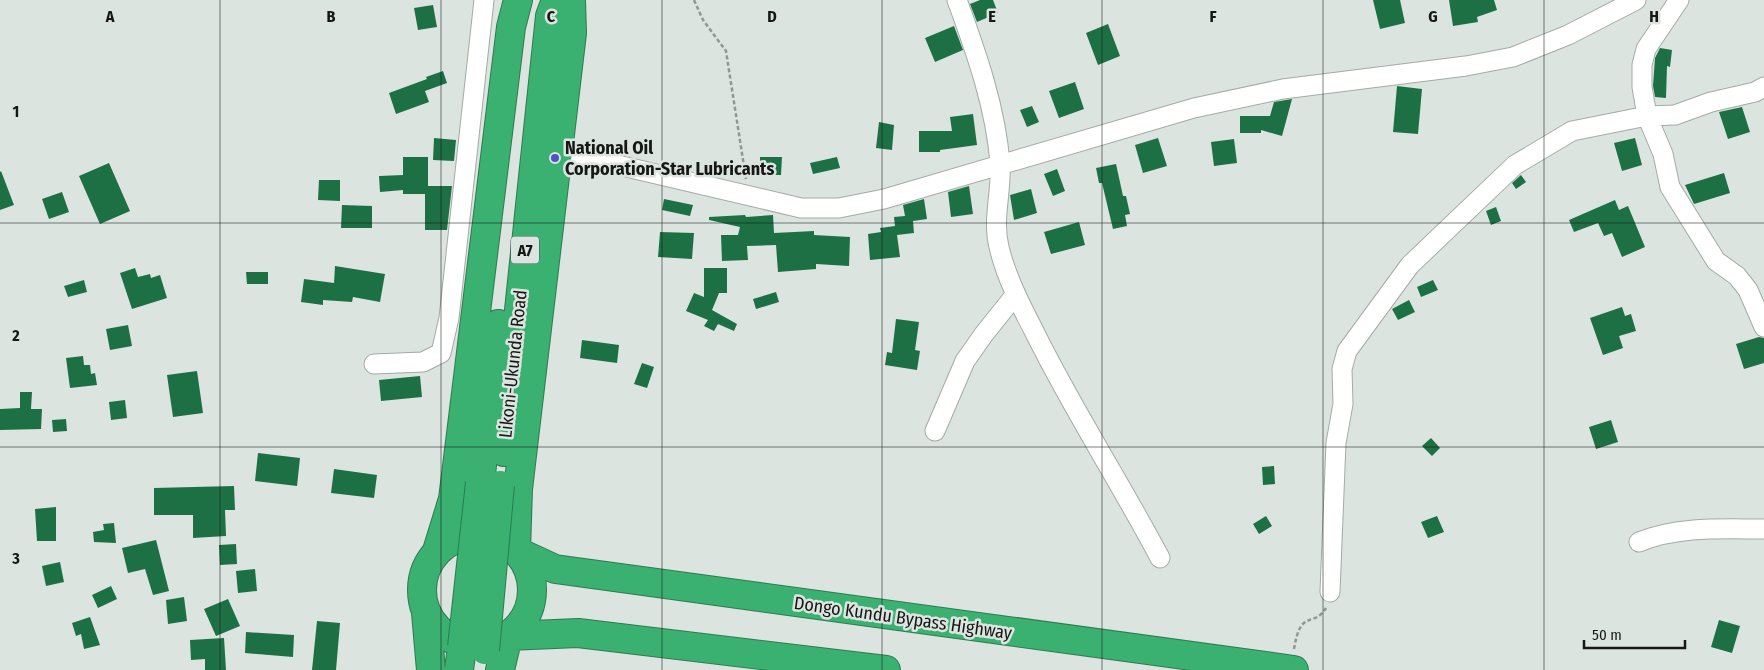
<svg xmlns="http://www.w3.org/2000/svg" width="1764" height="670" viewBox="0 0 1764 670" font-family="'Fira Sans Condensed',sans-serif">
	<rect width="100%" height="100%" fill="#dce4df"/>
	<path fill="#1d7044" d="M980,0H993L998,13L977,22L970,4Z
		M1373,0H1400L1405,23L1380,29Z
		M1449,0H1494L1497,10L1477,17L1478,22L1453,26Z
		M433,5L437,27L418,30L414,8Z
		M1108,24L1120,56L1098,65L1086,33Z
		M954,26L963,50L935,62L925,38Z
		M1660,48L1672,50L1670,67L1667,66L1666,98L1655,97L1653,86L1655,58Z
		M443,71L447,83L425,91L429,102L396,114L389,93L427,79L426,77Z
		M1075,82L1084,109L1059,118L1049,91Z
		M1397,86L1422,89L1418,134L1393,132Z
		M1292,99L1282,136L1261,130V133H1240V116H1270L1274,102Z
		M1032,106L1039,122L1027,127L1020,110Z
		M1742,107L1750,132L1728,139L1719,112Z
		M973,114L977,145L940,150V152H919V131H952L950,117Z
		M879,122L894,125L892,150L876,148Z
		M434,138L456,140L454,161L433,160Z
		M1158,138L1167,166L1143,173L1135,145Z
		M1635,138L1642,165L1622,171L1614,143Z
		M1234,139L1237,163L1214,166L1211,142Z
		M403,157H428V186H452L447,230H425V194H403V190L380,192L379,176L403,175Z
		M760,157H782L781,175H760Z
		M837,157L840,168L813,174L810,163Z
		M109,163L130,211L100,224L79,176Z
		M1116,164L1123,196H1126L1130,214L1125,215L1127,226L1113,229L1102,183H1099L1096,168Z
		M1057,169L1065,191L1053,196L1044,174Z
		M1,171L14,205L0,210V172Z
		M1724,173L1730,193L1694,204L1685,185Z
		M1521,175L1526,182L1516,189L1512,183Z
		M319,180H340V201L318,200Z
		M969,186L973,214L951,217L948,192Z
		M1031,189L1037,213L1014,220L1010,195Z
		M62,192L69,212L49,219L42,199Z
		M664,199L693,205L690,216L662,210Z
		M924,199L927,219L913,221L914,233L897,235L900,257L870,260L868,234L881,232L880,228L895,226L894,217L905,216L903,205Z
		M1615,200L1619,210L1628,206L1645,247L1622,257L1612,233L1604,236L1598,223L1574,232L1569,220Z
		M342,205L372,206V228H341Z
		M1496,207L1501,221L1491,225L1486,211Z
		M745,215L746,217L773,215L774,233L814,231V235L850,237L849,266L816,264V269L778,272L776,245L747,246L748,260L722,261L721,235H738L740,227L709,220V217Z
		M1079,222L1085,245L1051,254L1044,232Z
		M660,232L694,233L692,259L658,257Z
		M335,266L385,274L380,302L353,297L352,302L323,300V305L301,302L304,279L334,283Z
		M135,268L138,277L150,274L151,278L160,275L167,298L132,309L120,273Z
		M704,268H727V293H719L712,310L737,324L734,331L718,324L714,331L704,326L708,320L686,311L694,293L704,297Z
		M246,272H268V284H247Z
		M84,280L87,292L68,297L64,286Z
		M1433,280L1438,290L1421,297L1417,287Z
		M776,292L779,302L756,309L753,299Z
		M1409,300L1415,312L1398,320L1392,309Z
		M1622,307L1625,316L1631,314L1636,331L1619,336L1623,348L1603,355L1590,318Z
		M896,319L919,322L915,350L920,351L917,370L885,365L887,352L892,353Z
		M128,325L132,346L110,350L106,329Z
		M1759,337L1764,338V363L1744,369L1736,344Z
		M582,340L619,345L617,363L580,358Z
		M83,356L84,365H90L91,374L95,373L97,385L70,388L66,358Z
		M642,363L654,367L647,388L634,384Z
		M197,371L203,413L173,417L167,375Z
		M420,376L422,397L381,401L379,380Z
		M20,392H32L31,409H42L41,429L0,430V409L20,408Z
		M125,400L127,418L111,420L109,402Z
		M66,419L67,431L53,432L52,420Z
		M1611,420L1618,442L1596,449L1589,427Z
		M1431,438L1440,448L1432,456L1422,446Z
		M258,453L300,458L297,486L255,481Z
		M1274,466L1275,484L1263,485L1262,467Z
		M334,469L377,475L374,498L331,493Z
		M234,486L235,510H225L226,536L193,538V515H154V488Z
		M56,507V541H37L35,509Z
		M1266,516L1272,526L1259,534L1253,524Z
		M1437,516L1444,532L1428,538L1421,522Z
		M114,523L116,543L94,542L93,532L104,530L103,524Z
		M156,540L169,591L153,595L145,569L128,573L122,548Z
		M236,544L237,564L220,565L219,545Z
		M60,562L64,582L46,586L42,566Z
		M255,569L257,591L238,593L236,571Z
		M111,586L117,599L98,608L92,595Z
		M184,597L187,621L168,624L166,600Z
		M228,599L240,626L216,636L204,609Z
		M90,617L100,645L84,649L81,634L76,636L72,623Z
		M1719,620L1740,626L1732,653L1711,647Z
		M317,621L340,623L336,670H312Z
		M246,632L294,635L293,657L245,653Z
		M224,638L226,670H205V659L191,660L190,640Z"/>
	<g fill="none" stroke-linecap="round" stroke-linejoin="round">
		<g stroke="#a3aba5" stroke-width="21">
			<path id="minor" d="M957,0C976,52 996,108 1000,164C1002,191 992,219 999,247C1006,277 1021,306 1035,333C1073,410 1120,482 1160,558
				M1679,0L1646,49L1642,65V87L1647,116L1663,154L1670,187L1716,261L1737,276L1748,290L1764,327
				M558,151L801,208H839L884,199L1194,108L1283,89L1466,66L1513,57L1568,35L1636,0
				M374,364L423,362L441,353L449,318L484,0
				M935,431L965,361L984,334L1016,294
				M1639,542C1678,526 1722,529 1764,529
				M1330,592L1336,443L1343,404L1342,369L1347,351L1410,265L1515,165L1572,131L1647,116L1675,115L1711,102L1755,92L1764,87"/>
		</g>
		<g stroke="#2d7b51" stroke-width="30">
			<path id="highway" d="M571,0L572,33L518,489L516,551L555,569L1294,670
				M504,452L550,16L556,0
				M480,483L498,324
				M422 590a55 55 0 1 1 110 0a55 55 0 1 1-110 0Z
				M437,551L453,499L511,27L518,0
				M426,613L431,670
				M459,670L462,647
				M500,670L508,636L578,633L886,670"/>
		</g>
		<path stroke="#919793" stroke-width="2.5" stroke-dasharray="4 2.5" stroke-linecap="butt" d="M694,0L703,20L726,51L746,179
			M1294,649C1301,607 1313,629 1326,608"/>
		<use href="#minor" stroke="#fff" stroke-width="19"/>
		<use href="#highway" stroke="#3ab171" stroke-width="28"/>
		<g stroke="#2d7b51" stroke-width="30" stroke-linecap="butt">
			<path id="highway-bridge" d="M462,647L480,483
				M485,650L500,485"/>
		</g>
		<use href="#highway-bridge" stroke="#3ab171" stroke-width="28"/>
	</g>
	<path fill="none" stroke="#151816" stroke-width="1" stroke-opacity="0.55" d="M220,0V670M441,0V670M662,0V670M882,0V670M1102,0V670M1323,0V670M1544,0V670M0,223H1764M0,447H1764"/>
	<circle fill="#4f51c7" stroke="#dce4df" stroke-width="2" cx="555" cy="158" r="5"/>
	<g text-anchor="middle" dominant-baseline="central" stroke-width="5" stroke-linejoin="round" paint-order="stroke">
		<rect fill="#dce4df" stroke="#515552" stroke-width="1" x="511" y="236.5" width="28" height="27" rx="4"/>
		<g font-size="16" font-weight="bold" fill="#151816">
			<text x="525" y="250">A7</text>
		</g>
		<g font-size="18" font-weight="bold" fill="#151816" stroke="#dce4df" text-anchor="start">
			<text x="565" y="148">National Oil<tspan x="565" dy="21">Corporation-Star Lubricants</tspan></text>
		</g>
		<g font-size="18" fill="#151816" stroke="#dce4df">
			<text transform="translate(513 364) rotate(-84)">Likoni-Ukunda Road</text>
			<text transform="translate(903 618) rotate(8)">Dongo Kundu Bypass Highway</text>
		</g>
	</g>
	<g font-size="16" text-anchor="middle" font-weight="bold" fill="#151816" stroke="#dce4df" stroke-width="5" stroke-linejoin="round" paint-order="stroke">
		<text x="110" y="22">A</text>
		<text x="331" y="22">B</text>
		<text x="551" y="22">C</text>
		<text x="772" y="22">D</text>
		<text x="992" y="22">E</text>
		<text x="1213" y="22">F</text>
		<text x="1433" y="22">G</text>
		<text x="1654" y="22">H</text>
		<text x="16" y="117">1</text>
		<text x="16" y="341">2</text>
		<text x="16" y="564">3</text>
	</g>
	<path d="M1584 640v8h101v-8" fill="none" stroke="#151816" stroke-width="2.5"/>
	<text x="1592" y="640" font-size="15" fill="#151816" stroke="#dce4df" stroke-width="4" paint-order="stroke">50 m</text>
</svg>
